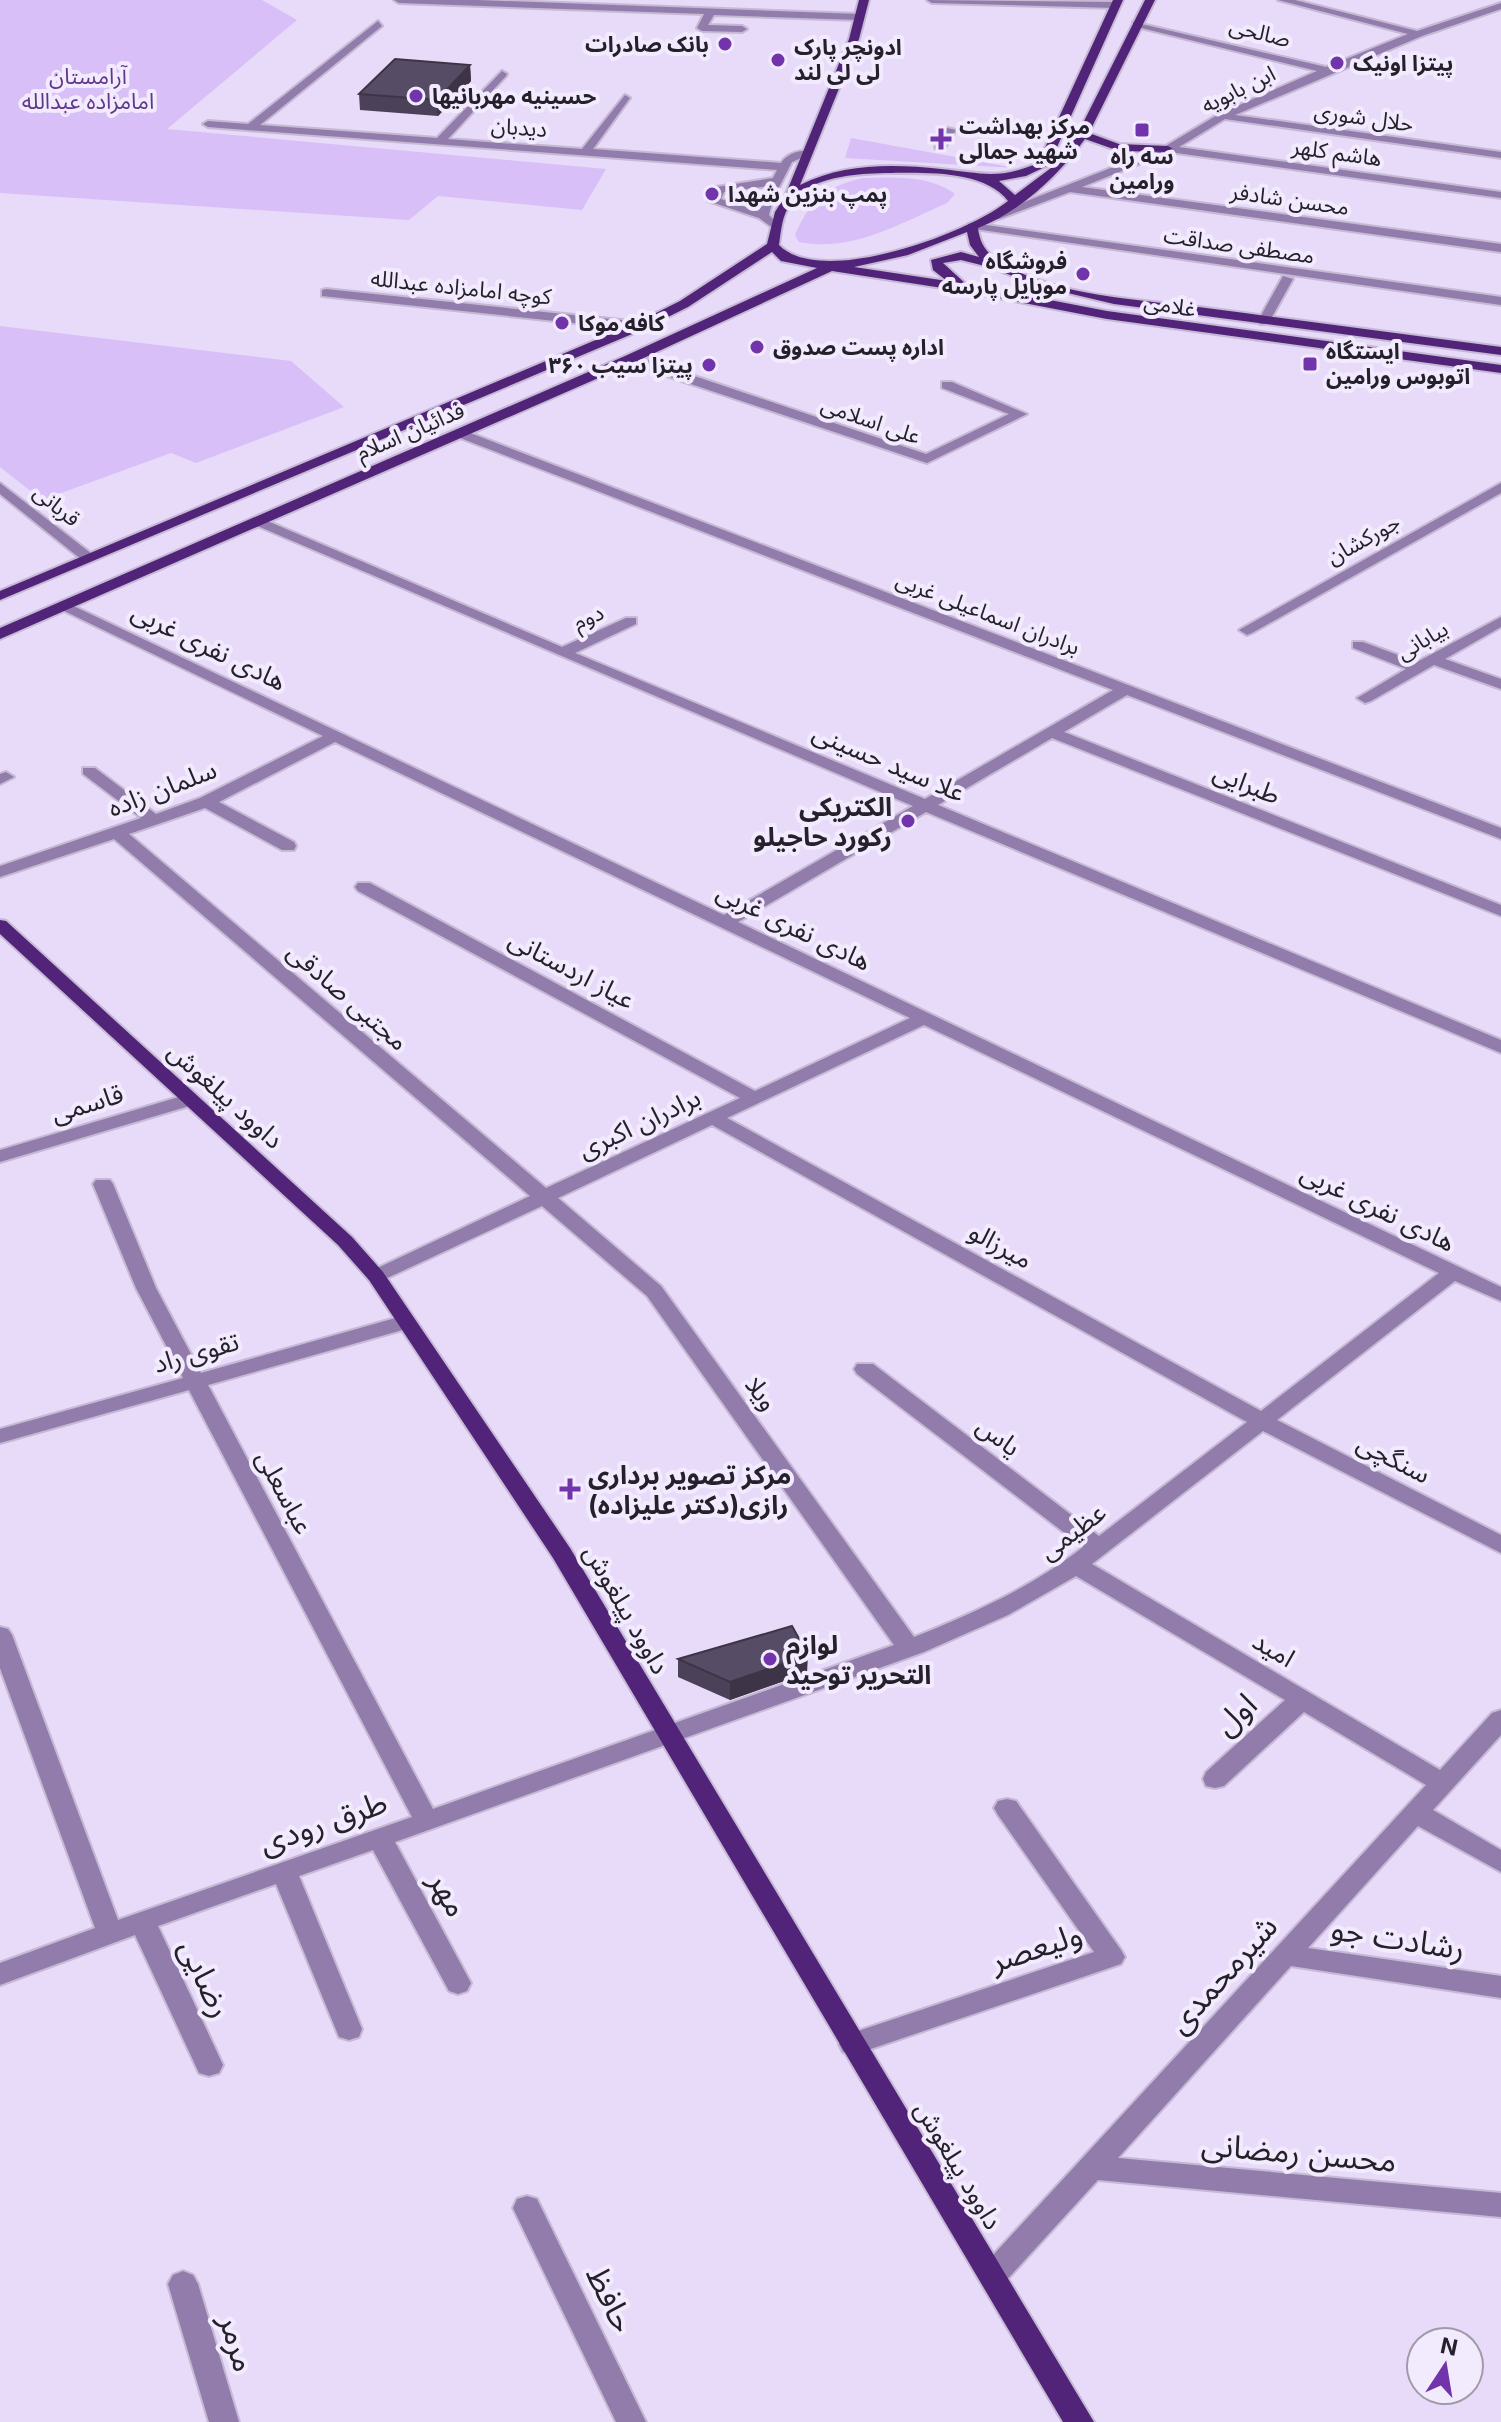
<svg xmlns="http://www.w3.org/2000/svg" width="1501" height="2422" viewBox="0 0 1501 2422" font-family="Inter,'Noto Sans Arabic',sans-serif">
	<rect width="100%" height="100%" fill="#e8dbf9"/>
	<path fill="#d8bff7" d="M0,0H262L297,20L167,129L606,169L582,210L438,196L409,220L0,193Z
		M851,138L1016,168L845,158Z
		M863,178C893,177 930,175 955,194L947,203C901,223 851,253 799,242L795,235C808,203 828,185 863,178Z
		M0,326L291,361L344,407L196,463L171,453L42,500L0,467Z"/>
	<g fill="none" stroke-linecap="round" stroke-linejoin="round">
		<g stroke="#c5b9d4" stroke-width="4">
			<path id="minor" d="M394,0H478L859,14L864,17L859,20L714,15L708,25L742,26L747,29L742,32L702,31L697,28L704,14L399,3Z
				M927,0L1115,2L1120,5L1115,8L932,3Z
				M1278,0H1295L1417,31L1501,3V9L1422,36L1235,115L1501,152V158L1225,119L1179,147L1501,192V198L1169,152L1082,187L1501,244V252L1070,192L999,219H991V215L1164,147L1219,114L1317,71L1133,26V22L1326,67L1408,34Z
				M378,21L382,26L260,125L437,138L502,71L507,74L506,76L448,139L582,149L625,95L630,98L593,149L781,163C786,154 804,147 813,153L792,162L773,199L769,215L779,225L773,228L759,218L708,201L716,187L773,178L777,170L208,127L203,124L208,121L248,124ZM769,186L758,211L721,199L724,192Z
				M947,128L956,130L944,149H936L935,147Z
				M972,223L1501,297V305L968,228V224Z
				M1283,276L1293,279L1268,324H1260L1258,321Z
				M326,289L640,322L646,326L640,330L322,296V290Z
				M625,356H635L926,454L1009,414L942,388V382H952L1027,414L927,463L625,362Z
				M460,429L1501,828V839L1127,695L1064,732L1501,905V916L1052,738L938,805L1501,1040V1053L926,812L738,922L1501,1287V1301L1455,1281L1277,1420L1501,1535V1553L1263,1431L1092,1564L1440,1770L1492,1713L1501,1710V1735L1433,1810L1501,1850V1872L1418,1826L1308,1948L1501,1976V1998L1291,1966L1118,2158L1501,2193V2217L1098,2180L1003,2284L993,2288L983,2284L978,2275L983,2266L1426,1785L1304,1712L1224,1786L1215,1788L1206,1786L1203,1779L1206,1772L1285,1700L1076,1576L1008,1615L924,1652L395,1842L471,1983L467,1991L458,1994L449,1991L373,1850L299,1876L362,2029L359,2037L349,2040L339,2037L276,1884L158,1926L223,2065L219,2073L209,2076L199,2073L135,1935L0,1985V1963L95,1928L0,1668V1627L8,1629L12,1635L118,1920L412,1817L189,1390L0,1443V1429L183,1378L136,1288L93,1184L96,1180H110L113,1184L156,1288L201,1373L406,1315L416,1322L413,1327L208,1385L433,1809L894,1645L647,1296L542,1206L383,1280H369L366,1276L369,1272L530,1196L114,839L0,877V866L141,818L83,774V768H95L156,814L200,798L323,736L58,608L56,605L63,601L724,915L913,806L253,524V518L258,517L562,647L626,618H636V624L575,653L925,799L1113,690L455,436L453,433ZM335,742L910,1018L755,1091L370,883H358L355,887L358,891L740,1098L546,1188L129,834L205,808L282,850H294L296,846L294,842L219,802ZM924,1025L1439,1273L1261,1411L727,1118ZM712,1125L1247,1422L1099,1536L873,1364H857L854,1369L857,1374L1083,1547C1032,1587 974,1613 914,1637L661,1286L558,1198Z
				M0,483L92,554V560H82L0,494Z
				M1501,483V493L1252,633L1247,635L1239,630Z
				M1501,617V627L1445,659L1501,679V689L1434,665L1371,701L1365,703L1357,698L1406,669L1353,648V642H1363L1417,662Z
				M6,772L14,777L0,784V774Z
				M189,1094L199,1100L196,1104L0,1162V1150Z
				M1007,1799L1016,1801L1121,1950L1125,1957L1121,1964L853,2055L843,2052L839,2044L843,2036L1094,1952L998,1815L994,1808L998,1801Z
				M527,2196L537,2199L646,2422H616L513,2208L517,2199Z
				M183,2271L193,2275L198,2284L239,2422H209L168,2284L173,2275Z"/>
		</g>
		<g stroke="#c5b9d4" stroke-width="4">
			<path id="major" d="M859,0H869L859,39L800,185C844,163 893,164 941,169C982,173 998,180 1038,163L1113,0H1123L1049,165L1026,176L999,181L1015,195L1055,165L1077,135L1068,129L1073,126L1080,129L1145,0H1155L1089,133L1119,144L1168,146L1173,149L1168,152L1119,151L1085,139C1058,176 1021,211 978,228C980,246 989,256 1005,265C1060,297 1144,300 1206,308C1304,321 1403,334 1501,347V355L1114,304L1034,285L993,268L961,260L943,263L966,284L1107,311L1501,365V373L1107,319L962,291L832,271L635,362L0,639V628L625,356L817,268L781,261L772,252L688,307L644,329L0,600V591L636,323L680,301L767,244L775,212L785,196L849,39ZM885,173C922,173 983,169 1008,201C967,234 821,288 779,245C781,231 782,215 791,203C810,176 856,174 885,173ZM967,232L970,245L979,257L961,252L931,260L933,270L947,281L854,267L908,255Z
				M0,920L6,921L352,1237L383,1272L570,1548L1094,2422H1063L553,1558L369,1280L338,1245L0,934Z"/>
		</g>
		<use href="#minor" fill="#927cac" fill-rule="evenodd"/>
		<use href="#major" fill="#51247a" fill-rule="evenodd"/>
	</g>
	<path fill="#4b4158" d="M470,65L471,81L438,116L360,110L359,94Z
		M678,1659L807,1673L730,1700L678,1677Z"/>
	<path fill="#3d3547" d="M470,65L471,81L438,116L437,100Z
		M808,1655L807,1673L730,1700V1682Z"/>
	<path fill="#574c66" stroke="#3d3547" stroke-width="2" d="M395,59L470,65L437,100L359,94Z
		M792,1626L808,1655L730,1682L678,1659Z"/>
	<g fill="#7234aa" stroke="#f2ebfd" stroke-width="3">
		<circle cx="725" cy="44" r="8"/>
		<circle cx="778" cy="60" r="8"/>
		<circle cx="1337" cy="63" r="8"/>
		<circle cx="416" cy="96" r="8"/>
		<rect x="1134" y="122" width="16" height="16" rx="4"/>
		<path d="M937 127h8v8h8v8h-8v8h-8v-8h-8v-8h8z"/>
		<circle cx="712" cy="194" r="8"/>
		<circle cx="1083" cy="274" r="8"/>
		<circle cx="562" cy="323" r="8"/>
		<circle cx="757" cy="347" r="8"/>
		<rect x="1302" y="356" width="16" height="16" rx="4"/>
		<circle cx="709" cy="365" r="8"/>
		<circle cx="908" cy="821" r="8"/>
		<path d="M566 1477h8v8h8v8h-8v8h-8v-8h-8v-8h8z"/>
		<circle cx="770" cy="1659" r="8"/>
	</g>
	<g text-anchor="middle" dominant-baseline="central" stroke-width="8" stroke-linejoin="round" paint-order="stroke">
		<g font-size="22" fill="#25202b" stroke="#f2ebfd">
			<text transform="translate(1260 32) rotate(14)">صالحی</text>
			<text transform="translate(1238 89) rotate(-26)">ابن بابویه</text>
			<text transform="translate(1364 117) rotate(8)">حلال شوری</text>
			<text transform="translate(519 127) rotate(4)">دیدبان</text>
			<text transform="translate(1337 152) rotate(8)">هاشم کلهر</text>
			<text transform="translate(1290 199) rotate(8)">محسن شادفر</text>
			<text transform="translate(1239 245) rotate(8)">مصطفی صداقت</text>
			<text transform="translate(461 287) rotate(6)">کوچه امامزاده عبدالله</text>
			<text transform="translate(1170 305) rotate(9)">غلامی</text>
			<text transform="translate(871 420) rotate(19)">علی اسلامی</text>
			<text transform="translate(410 431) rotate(-23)">فدائیان اسلام</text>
			<text transform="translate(57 505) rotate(39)">قربانی</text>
			<text transform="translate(1363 539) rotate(-29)">جورکشان</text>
			<text transform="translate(988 613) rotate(21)">برادران اسماعیلی غربی</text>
			<text transform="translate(588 617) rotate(-25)">دوم</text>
			<text transform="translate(1422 640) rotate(-30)">بیابانی</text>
		</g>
		<g font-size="22" font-weight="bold" fill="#25202b" stroke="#f2ebfd" text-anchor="start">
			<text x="709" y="44" text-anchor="end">بانک صادرات</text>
			<text x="794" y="47">ادونچر پارک<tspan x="794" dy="25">لی لی لند</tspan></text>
			<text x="1353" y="63">پیتزا اونیک</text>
			<text x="432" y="96">حسینیه مهربانیها</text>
			<text x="959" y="126">مرکز بهداشت<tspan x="959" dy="25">شهید جمالی</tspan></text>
			<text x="1142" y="156" text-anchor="middle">سه راه<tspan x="1142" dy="25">ورامین</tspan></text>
			<text x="728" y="194">پمپ بنزین شهدا</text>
			<text x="1067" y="261" text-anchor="end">فروشگاه<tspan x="1067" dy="25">موبایل پارسه</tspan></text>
			<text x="578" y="323">کافه موکا</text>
			<text x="773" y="347">اداره پست صدوق</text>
			<text x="1326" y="351">ایستگاه<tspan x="1326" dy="25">اتوبوس ورامین</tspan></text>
			<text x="693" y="365" text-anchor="end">پیتزا سیب ۳۶۰</text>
		</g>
		<g font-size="22" fill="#603689" stroke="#f2ebfd">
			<text x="88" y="76">آرامستان<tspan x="88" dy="25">امامزاده عبدالله</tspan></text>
		</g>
		<g font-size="26" fill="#25202b" stroke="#f2ebfd">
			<text transform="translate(209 646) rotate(26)">هادی نفری غربی</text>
			<text transform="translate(889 762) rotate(23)">علا سید حسینی</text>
			<text transform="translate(1247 783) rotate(22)">طبرایی</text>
			<text transform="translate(162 788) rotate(-21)">سلمان زاده</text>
			<text transform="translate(794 926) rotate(26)">هادی نفری غربی</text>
			<text transform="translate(572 969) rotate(28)">عیاز اردستانی</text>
			<text transform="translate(348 996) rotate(41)">مجتبی صادقی</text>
			<text transform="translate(226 1095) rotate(42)">داوود پیلغوش</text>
			<text transform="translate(87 1103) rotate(-17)">قاسمی</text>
			<text transform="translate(639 1123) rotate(-25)">برادران اکبری</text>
			<text transform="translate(1378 1207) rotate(26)">هادی نفری غربی</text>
			<text transform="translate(1001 1245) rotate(29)">میرزالو</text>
			<text transform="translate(196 1352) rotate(-16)">تقوی راد</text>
			<text transform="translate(762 1393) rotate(54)">ویلا</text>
			<text transform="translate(999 1436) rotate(37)">یاس</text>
			<text transform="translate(1394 1458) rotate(27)">سنگچی</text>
			<text transform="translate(285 1492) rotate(62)">عباسعلی</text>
			<text transform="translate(1072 1531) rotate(-37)">عظیمی</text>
			<text transform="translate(627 1609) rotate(60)">داوود پیلغوش</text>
			<text transform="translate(1274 1649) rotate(31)">امید</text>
			<text transform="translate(959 2165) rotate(59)">داوود پیلغوش</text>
		</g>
		<g font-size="26" font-weight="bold" fill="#25202b" stroke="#f2ebfd" text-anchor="start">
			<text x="892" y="806" text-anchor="end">الکتریکی<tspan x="892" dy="30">رکورد حاجیلو</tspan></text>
			<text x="588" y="1474">مرکز تصویر برداری<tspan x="588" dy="30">رازی(دکتر علیزاده)</tspan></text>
			<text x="786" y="1644">لوازم<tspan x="786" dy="30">التحریر توحید</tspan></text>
		</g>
		<g font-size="32" fill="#25202b" stroke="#f2ebfd">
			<text transform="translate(1235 1714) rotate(-43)">اول</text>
			<text transform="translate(323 1822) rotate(-19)">طرق رودی</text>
			<text transform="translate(449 1894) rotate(61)">مهر</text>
			<text transform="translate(1398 1938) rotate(9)">رشادت جو</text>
			<text transform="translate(1036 1947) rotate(-18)">ولیعصر</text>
			<text transform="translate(1222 1974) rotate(-48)">شیرمحمدی</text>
			<text transform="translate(206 1978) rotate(65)">رضایی</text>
			<text transform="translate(1299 2152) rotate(5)">محسن رمضانی</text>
			<text transform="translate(611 2299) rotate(64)">حافظ</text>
			<text transform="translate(238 2343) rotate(74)">مرمر</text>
		</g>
	</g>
	<g transform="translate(1445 2366) rotate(12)"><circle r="38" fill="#f2ebfd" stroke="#a09aa9" stroke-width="2"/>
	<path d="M0-6L14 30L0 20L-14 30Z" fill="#7234aa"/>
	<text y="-12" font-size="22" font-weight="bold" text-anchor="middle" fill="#25202b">N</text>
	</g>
</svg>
